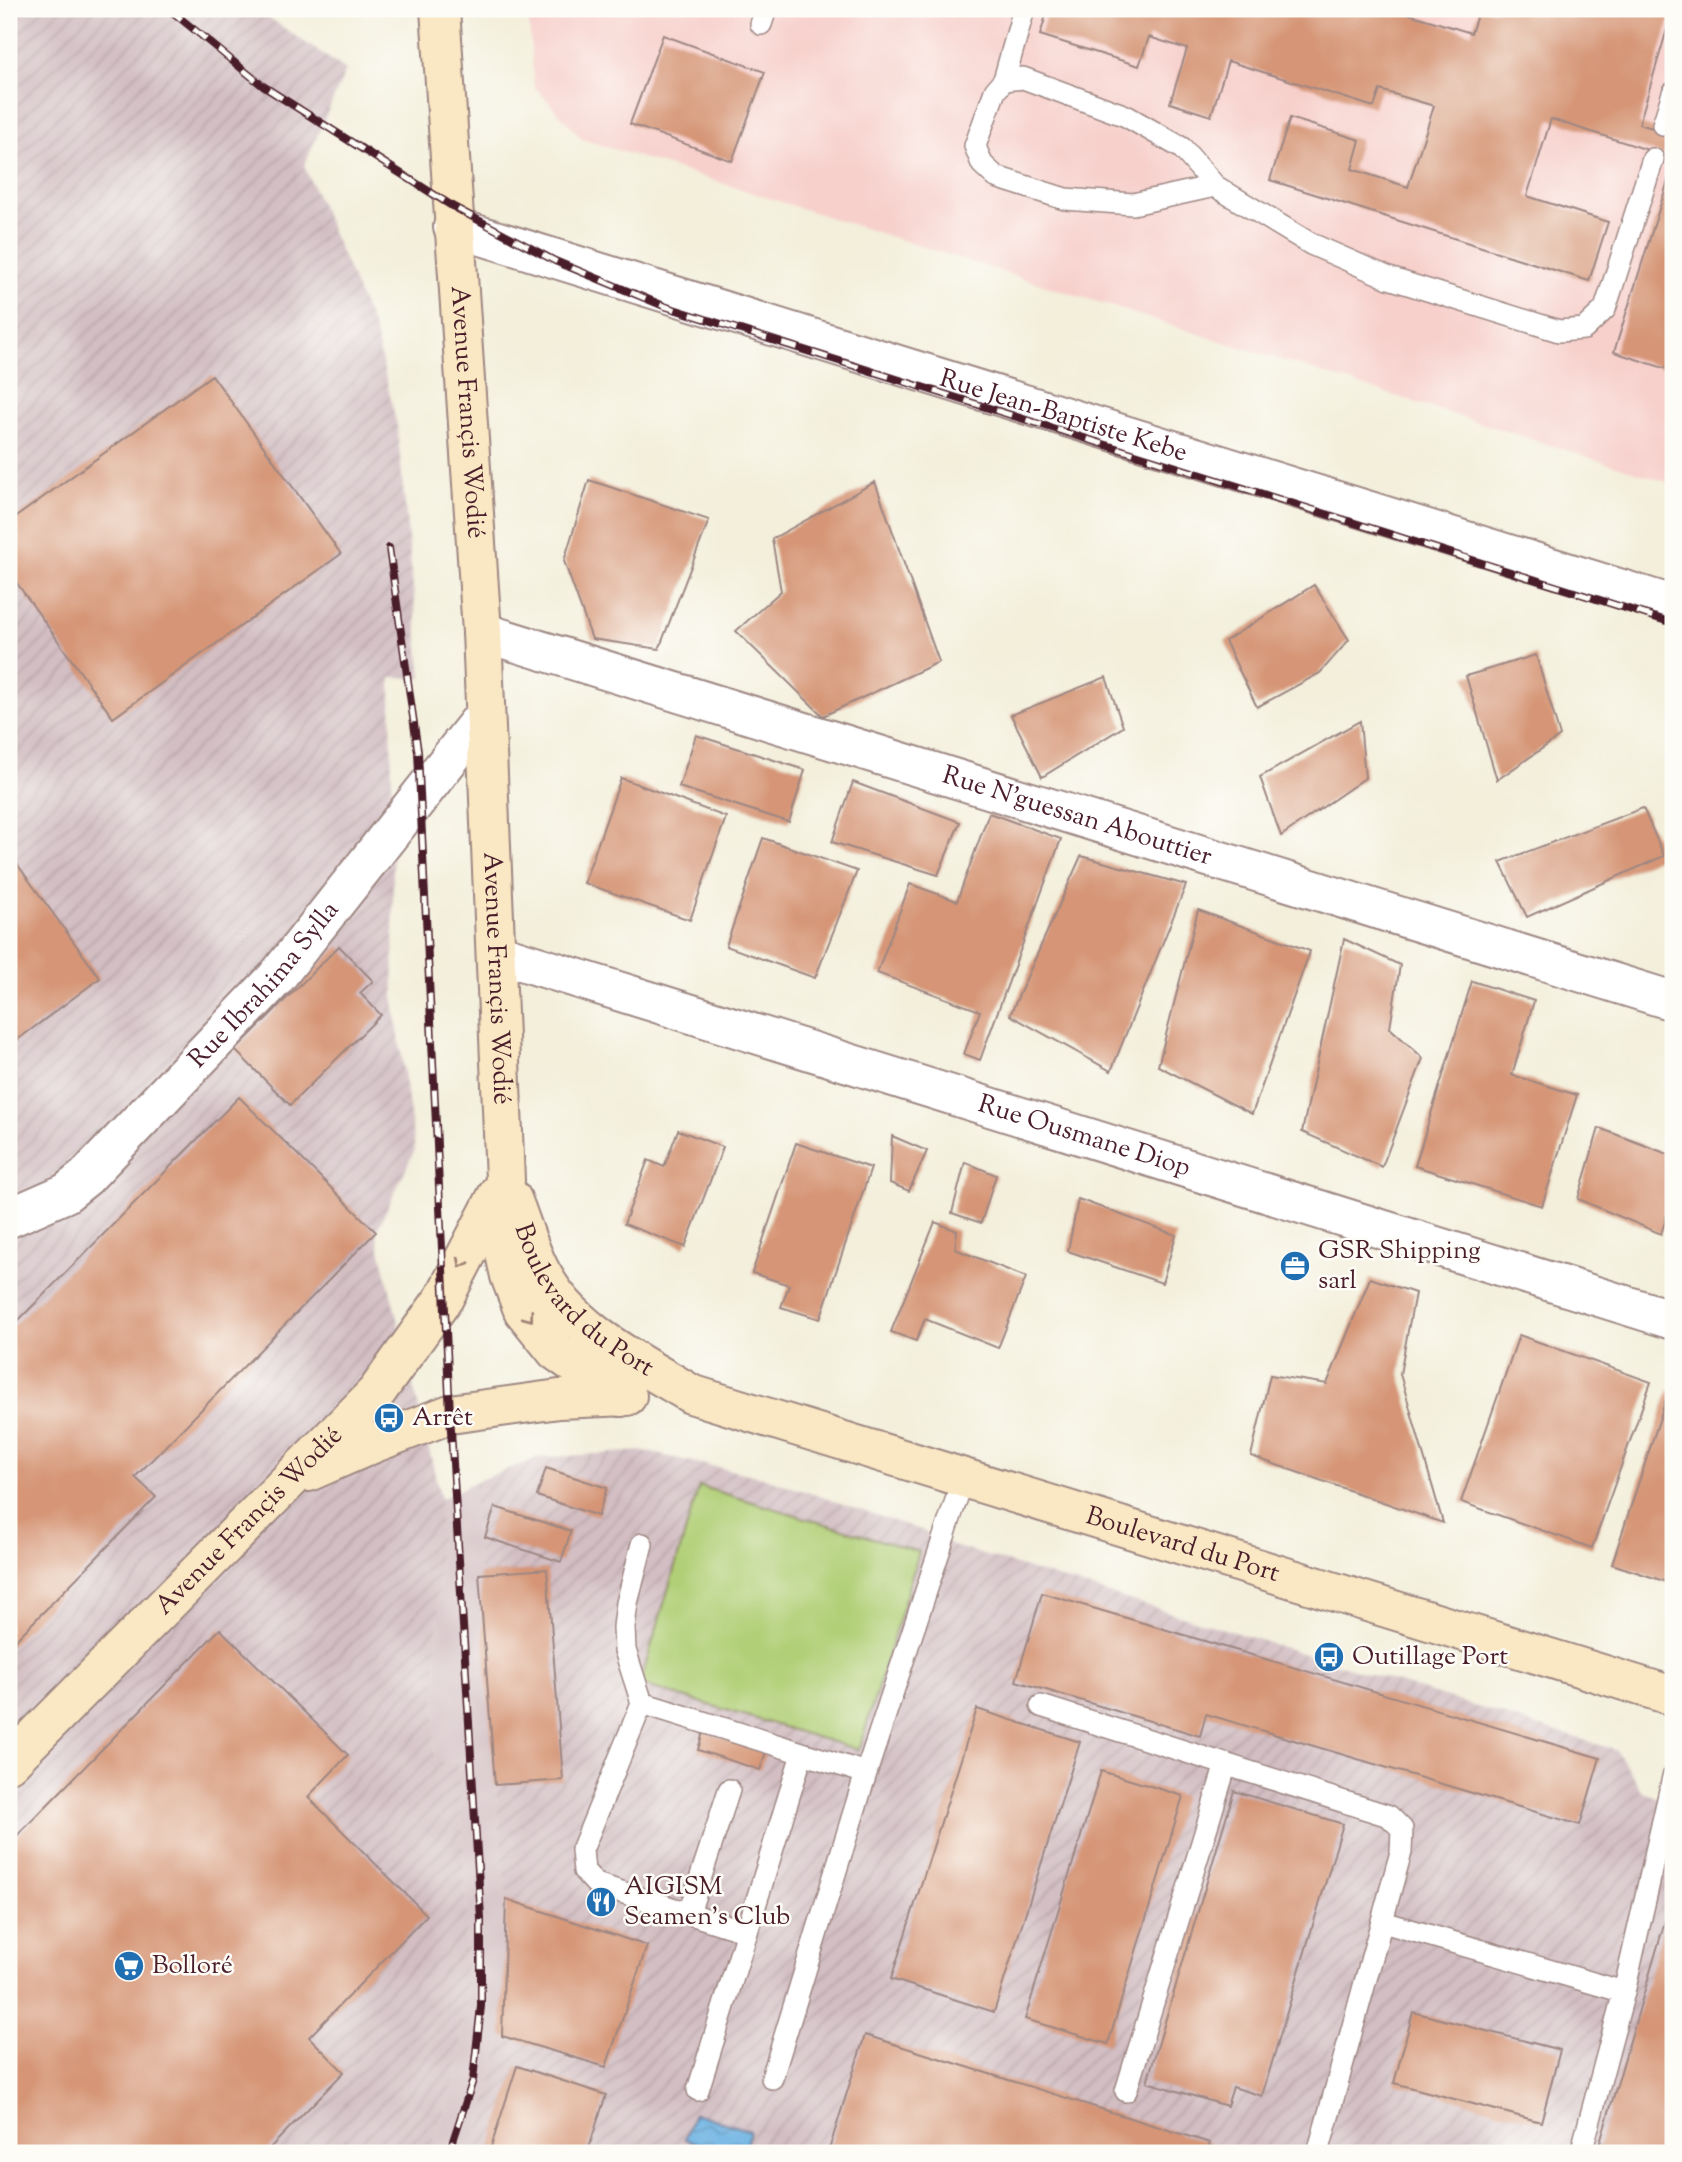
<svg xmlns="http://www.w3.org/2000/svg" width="1682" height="2162" viewBox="0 0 1682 2162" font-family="'Sorts Mill Goudy',serif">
	<defs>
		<pattern id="industrial-furrows" width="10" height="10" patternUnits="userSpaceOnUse" patternTransform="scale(1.75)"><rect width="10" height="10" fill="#d2bec3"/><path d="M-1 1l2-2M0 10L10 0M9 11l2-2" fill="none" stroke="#b6a3a8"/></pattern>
		<pattern id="water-waves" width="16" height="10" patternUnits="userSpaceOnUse" patternTransform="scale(1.75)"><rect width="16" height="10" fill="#6cb2e3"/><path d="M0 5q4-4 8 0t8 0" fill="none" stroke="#5b90b8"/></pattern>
	</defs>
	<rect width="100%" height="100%" fill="#fdfcf7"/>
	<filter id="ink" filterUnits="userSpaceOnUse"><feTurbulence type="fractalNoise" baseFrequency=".0143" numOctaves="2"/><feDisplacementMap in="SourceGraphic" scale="14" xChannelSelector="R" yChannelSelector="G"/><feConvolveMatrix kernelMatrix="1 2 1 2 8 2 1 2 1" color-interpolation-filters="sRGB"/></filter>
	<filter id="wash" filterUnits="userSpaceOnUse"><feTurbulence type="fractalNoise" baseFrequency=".00686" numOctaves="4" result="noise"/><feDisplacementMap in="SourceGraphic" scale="28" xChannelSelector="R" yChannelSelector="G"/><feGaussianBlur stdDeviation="1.57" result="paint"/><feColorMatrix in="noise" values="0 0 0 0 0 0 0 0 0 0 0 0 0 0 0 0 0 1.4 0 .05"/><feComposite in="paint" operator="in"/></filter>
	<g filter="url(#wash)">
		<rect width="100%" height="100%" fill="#f3efdb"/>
		<path fill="#f7d0cc" d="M528,9H1673V484L582,139L534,86Z"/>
		<path fill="url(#industrial-furrows)" d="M9,9H256L346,70L304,166L375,332L397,426L422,678L391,677L394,1001L415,1149L376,1232L441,1499L434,1763L458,1761L467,1920L466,2005L458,2074L429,2153H9Z
			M643,1451L762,1477L921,1530L951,1545L1616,1750L1643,1792L1673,1803V2153H474L502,2036L506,1899L495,1785L472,1483L537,1458Z"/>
		<path fill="#d2bec3" d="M472,1483L495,1785L506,1899L502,2036L474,2153H429L458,2074L466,2005L467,1920L458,1761L434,1764L441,1499Z"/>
		<path fill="#b0cf76" stroke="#7d7750" stroke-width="2" d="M699,1486L919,1552L859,1750L640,1684Z"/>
		<path fill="url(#water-waves)" stroke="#5b6887" stroke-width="2" d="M694,2113L750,2131L743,2153H729L685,2139Z"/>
		<g id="blocks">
			<path fill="#d59576" d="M1048,9H1393L1471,33L1479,9H1673L1639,124L1673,134V158L1551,119L1527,196L1608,222L1589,281L1270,180L1290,118L1360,140L1352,169L1408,187L1434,106L1380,90L1374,107L1228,61L1211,116L1170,103L1187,49L1149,37L1139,66L1040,35Z
				M663,35L765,72L732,161L630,124Z
				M1673,165V371L1614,352Z
				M212,375L341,554L113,718L9,572V522Z
				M589,480L709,520L659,649L592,639L564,561Z
				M875,482L939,662L823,716L736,631L781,591L772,539Z
				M1314,585L1349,640L1320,673L1257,707L1225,641Z
				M1536,655L1560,736L1497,780L1466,676Z
				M1106,677L1123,727L1042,777L1011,715Z
				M1360,721L1365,778L1281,836L1260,777Z
				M696,735L805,770L789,822L679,787Z
				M621,778L726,817L690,920L584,883Z
				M853,782L960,822L938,875L832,842Z
				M1643,808L1664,856L1527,917L1500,862Z
				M989,813L1061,839L980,1060L964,1054L980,1011L877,973L910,884L957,901Z
				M763,838L857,871L815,978L726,946Z
				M9,853L100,978L9,1046Z
				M1081,856L1186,885L1111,1071L1010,1015Z
				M1198,910L1310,951L1252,1114L1158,1066Z
				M1344,939L1400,965L1390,1028L1423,1058L1382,1167L1302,1132Z
				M339,946L373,981L360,993L381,1015L290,1105L235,1050Z
				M1472,981L1534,1001L1512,1075L1577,1095L1542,1206L1415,1166Z
				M239,1097L376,1232L135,1477L156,1497L9,1647V1330Z
				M1599,1128L1673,1156V1197L1661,1234L1578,1199Z
				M678,1130L723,1147L685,1247L624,1224L648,1160L664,1167Z
				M892,1136L927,1151L909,1191L890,1183Z
				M796,1143L871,1168L820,1319L781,1307L789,1285L752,1273Z
				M965,1162L996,1175L981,1223L952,1213Z
				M1078,1199L1176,1235L1162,1283L1068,1251Z
				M935,1222L957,1231L955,1249L1026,1277L998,1348L925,1319L916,1341L891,1332Z
				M1370,1278L1415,1293L1400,1374L1443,1523L1251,1456L1270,1375L1327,1384Z
				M1519,1335L1651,1382L1592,1548L1461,1502Z
				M1669,1390L1673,1392V1584L1612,1564Z
				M546,1468L607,1488L598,1516L537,1496Z
				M495,1507L571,1531L561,1562L485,1537Z
				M547,1569L563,1780L495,1785L479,1574Z
				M1042,1593L1600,1758L1580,1825L1206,1714L1200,1736L1016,1681Z
				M220,1629L348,1755L308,1797L427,1915L309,2037L344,2072L265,2153H9V1844Z
				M977,1709L1080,1742L994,2012L891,1979Z
				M703,1732L766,1752L760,1770L698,1750Z
				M1101,1771L1183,1796L1108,2044L1025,2019Z
				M1234,1791L1343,1824L1262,2096L1233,2087L1227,2106L1147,2082Z
				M1673,1894V2153H1597Z
				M506,1899L647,1946L606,2067L502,2036Z
				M1413,2012L1560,2050L1541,2122L1394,2083Z
				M865,2035L1210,2143L1207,2153H828Z
				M517,2066L606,2095L587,2153H489Z"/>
		</g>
	</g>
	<g filter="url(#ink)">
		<use href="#blocks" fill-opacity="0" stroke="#9e8783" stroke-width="2"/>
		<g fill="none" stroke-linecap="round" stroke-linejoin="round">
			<g stroke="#9e8783" stroke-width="24">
				<path id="lane" d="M1024,9L1004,80L995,91L975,146L982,164L996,177L1065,199L1133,204L1215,186
					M761,24L766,9
					M1004,80L1023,78L1126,116L1182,148L1215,186L1311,244L1389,278L1559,331L1584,329L1605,309L1653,159
					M1663,125L1673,93
					M642,1544L627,1603L624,1627L625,1650L642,1703L582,1850L584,1871L596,1884L747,1932
					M642,1703L866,1773
					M1041,1706L1389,1816L1402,1829L1401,1852L1318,2153
					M689,1913L729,1790
					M1383,1922L1624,1992
					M772,2078L866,1773L963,1479
					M698,2090L802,1754
					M1126,2091L1226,1764
					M1581,2153L1624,1992L1673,1777"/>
			</g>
			<g stroke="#9e8783" stroke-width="42">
				<g id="street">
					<path id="s1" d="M453,227L1673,605"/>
					<path id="s2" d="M482,632L1673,1001"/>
					<path id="s3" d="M496,953L1673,1320"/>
					<path id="s4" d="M9,1218L66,1193L86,1177L275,979L485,714"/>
				</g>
			</g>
			<g stroke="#9e8783" stroke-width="42">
				<g id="secondary">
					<path id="s5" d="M440,9L482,632L505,1180L502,1240L510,1276L523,1310L556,1351L621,1397"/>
					<path id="s6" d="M512,1199C522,1223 529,1251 542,1274C573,1332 637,1361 691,1394L1673,1696"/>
					<path d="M308,1472L372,1444L450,1414L559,1399L627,1396"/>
					<path id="s7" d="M9,1763L376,1393L444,1298L499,1192"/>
				</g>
			</g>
			<use href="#lane" stroke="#fff" stroke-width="21"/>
			<use href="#street" stroke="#fff" stroke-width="38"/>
			<use href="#secondary" stroke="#fae7c3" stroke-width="38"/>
			<g stroke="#4a1f2b" stroke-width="8">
				<path id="rail" d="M169,9L263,86L452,206L555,261L664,306L1673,623
					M389,548L418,752L450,1414L481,1918V2006L473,2080L449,2153"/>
			</g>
			<use href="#rail" stroke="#fdfcf7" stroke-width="5" stroke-dasharray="16" stroke-linecap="butt"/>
		</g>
		<defs><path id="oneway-chevron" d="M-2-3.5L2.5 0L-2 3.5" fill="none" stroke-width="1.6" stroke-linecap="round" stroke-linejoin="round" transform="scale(1.75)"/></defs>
		<g stroke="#a28377">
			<use href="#oneway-chevron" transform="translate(462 1263) rotate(117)"/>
			<use href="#oneway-chevron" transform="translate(529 1317) rotate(53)"/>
		</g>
	</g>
	<defs>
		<g id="office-disc" transform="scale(1.575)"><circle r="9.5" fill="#1f6fb2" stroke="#fdfcf7"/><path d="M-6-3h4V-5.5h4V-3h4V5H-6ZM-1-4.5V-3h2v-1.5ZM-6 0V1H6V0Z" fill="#fff"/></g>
		<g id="bus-disc" transform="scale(1.575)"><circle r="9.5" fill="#1f6fb2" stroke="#fdfcf7"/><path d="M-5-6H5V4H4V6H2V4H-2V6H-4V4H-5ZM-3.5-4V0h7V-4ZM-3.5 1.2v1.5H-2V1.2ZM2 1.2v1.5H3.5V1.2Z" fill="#fff"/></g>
		<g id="restaurant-disc" transform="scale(1.575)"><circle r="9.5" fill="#1f6fb2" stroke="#fdfcf7"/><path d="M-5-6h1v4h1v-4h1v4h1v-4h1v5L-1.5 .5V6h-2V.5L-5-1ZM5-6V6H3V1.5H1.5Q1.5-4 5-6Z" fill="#fff"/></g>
		<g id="supermarket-disc" transform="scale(1.575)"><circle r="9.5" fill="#1f6fb2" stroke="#fdfcf7"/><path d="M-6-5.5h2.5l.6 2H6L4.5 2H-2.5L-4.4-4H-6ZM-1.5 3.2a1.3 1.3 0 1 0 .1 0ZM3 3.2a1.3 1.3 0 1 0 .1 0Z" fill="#fff"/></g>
	</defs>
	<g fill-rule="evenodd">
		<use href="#office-disc" x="1295" y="1266"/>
		<use href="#bus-disc" x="389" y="1418"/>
		<use href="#bus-disc" x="1329" y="1657"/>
		<use href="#restaurant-disc" x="601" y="1902"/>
		<use href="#supermarket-disc" x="129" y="1966"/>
	</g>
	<g text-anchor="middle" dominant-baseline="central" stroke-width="5" stroke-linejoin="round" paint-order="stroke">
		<g font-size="26" fill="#4a1f2b" stroke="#fdfcf7">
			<text stroke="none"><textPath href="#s5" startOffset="404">Avenue Françis Wodié</textPath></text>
			<text stroke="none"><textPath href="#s1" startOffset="639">Rue Jean-Baptiste Kebe</textPath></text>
			<text stroke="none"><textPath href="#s2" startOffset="623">Rue N'guessan Abouttier</textPath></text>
			<text stroke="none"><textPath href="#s5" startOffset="971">Avenue Françis Wodié</textPath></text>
			<text stroke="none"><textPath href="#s4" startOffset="350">Rue Ibrahima Sylla</textPath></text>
			<text stroke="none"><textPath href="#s3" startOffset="616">Rue Ousmane Diop</textPath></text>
			<text stroke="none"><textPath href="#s6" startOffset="128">Boulevard du Port</textPath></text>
			<text stroke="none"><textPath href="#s7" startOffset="341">Avenue Françis Wodié</textPath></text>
			<text stroke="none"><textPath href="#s6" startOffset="789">Boulevard du Port</textPath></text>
		</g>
		<g font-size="26" fill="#4a1f2b" stroke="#fdfcf7" text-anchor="start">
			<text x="1318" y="1251">GSR Shipping<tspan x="1318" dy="30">sarl</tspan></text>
			<text x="412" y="1418">Arrêt</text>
			<text x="1352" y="1657">Outillage Port</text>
			<text x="624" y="1887">AIGISM<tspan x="624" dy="30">Seamen's Club</tspan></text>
			<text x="152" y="1966">Bolloré</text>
		</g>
	</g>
	<rect width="1682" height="2162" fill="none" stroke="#fdfcf7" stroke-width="35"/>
</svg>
